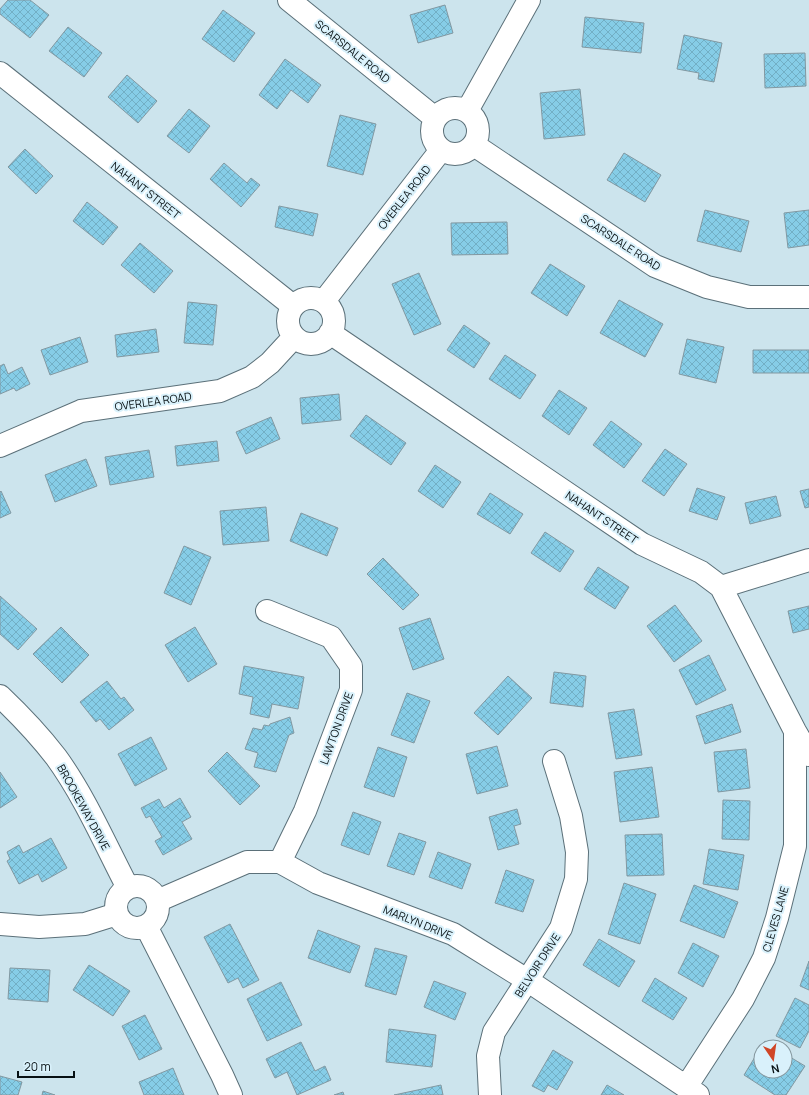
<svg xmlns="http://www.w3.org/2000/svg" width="809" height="1095" viewBox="0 0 809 1095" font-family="Manrope,sans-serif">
	<defs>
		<pattern id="building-cross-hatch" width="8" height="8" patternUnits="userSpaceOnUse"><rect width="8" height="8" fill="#86cde7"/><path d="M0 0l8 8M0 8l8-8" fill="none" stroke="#72afc5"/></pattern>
	</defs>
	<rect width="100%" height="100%" fill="#cce4ed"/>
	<path fill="url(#building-cross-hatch)" stroke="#8298a1" d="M8,0H30L49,15L30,38L0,14V9Z
		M445,5L453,33L418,43L410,15Z
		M223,10L255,33L234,62L202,39Z
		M585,17L644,23L641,53L582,47Z
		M68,27L102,53L84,77L49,51Z
		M684,35L722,43L714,82L698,79L699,73L677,69Z
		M805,53L806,86L765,88L764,54Z
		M285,59L321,85L308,103L291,90L277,109L259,95Z
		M127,75L157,101L138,123L108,97Z
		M580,89L585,135L544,139L540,93Z
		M189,109L210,126L189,153L167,136Z
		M340,115L376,124L363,175L327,166Z
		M25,149L53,176L36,194L8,167Z
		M624,153L661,175L645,202L607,180Z
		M224,163L247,183L251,178L260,185L241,207L210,179Z
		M87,202L118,227L103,245L73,221Z
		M279,206L318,214L313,236L275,227Z
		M705,210L749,221L741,252L697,241Z
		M809,210V245L788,248L784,213Z
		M507,222L508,254L452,255L451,223Z
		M140,243L173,271L154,293L121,265Z
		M550,264L585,286L567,316L531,293Z
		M419,273L441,324L414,335L392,284Z
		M619,300L663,324L645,357L600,333Z
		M188,302L217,305L213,345L184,343Z
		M464,325L490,343L474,368L447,350Z
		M156,329L159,352L117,357L115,335Z
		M80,337L88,362L50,375L41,350Z
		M687,339L724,347L716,383L679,374Z
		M753,350H809V373H753Z
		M505,355L536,375L520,399L489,379Z
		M4,364L8,374L22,367L30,384L16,391L14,388L0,394V366Z
		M559,390L587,408L569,435L542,416Z
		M339,394L341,420L302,424L300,398Z
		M366,415L406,443L391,465L350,436Z
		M271,417L280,439L246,454L236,432Z
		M611,421L642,444L624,468L593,445Z
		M217,441L219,461L177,466L175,446Z
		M665,449L687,464L664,496L642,481Z
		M149,450L154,477L110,485L105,457Z
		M86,459L97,486L55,502L45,475Z
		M435,465L461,482L443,508L418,491Z
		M697,488L725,497L717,520L689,511Z
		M809,489V507L805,508L800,491Z
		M1,491L11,513L0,518V492Z
		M490,493L523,514L510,534L477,514Z
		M776,496L781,516L750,524L745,503Z
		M266,507L269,541L223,545L220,511Z
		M301,513L338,528L327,556L290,541Z
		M545,532L574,551L560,572L531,553Z
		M184,546L211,557L191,605L164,593Z
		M383,558L419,595L403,610L367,574Z
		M598,567L629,587L615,609L584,589Z
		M0,596L37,629L18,650L0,634Z
		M675,605L702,641L674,662L647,626Z
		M809,606V629L793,633L788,611Z
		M430,618L444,659L413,670L399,628Z
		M61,627L89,655L62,683L33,654Z
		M195,627L217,664L188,682L165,645Z
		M709,655L726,690L696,705L679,670Z
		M244,666L304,677L298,709L272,704L269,718L250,714L253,697L239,694Z
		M554,672L586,676L583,707L550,703Z
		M508,676L532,698L498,735L474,713Z
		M107,681L121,699L124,697L134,710L109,730L100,719L96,722L80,702Z
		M407,693L430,701L414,743L391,735Z
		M732,704L741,732L705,744L696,716Z
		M634,709L642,755L616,759L608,713Z
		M290,717L294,733L289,735L276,772L254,767L258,753L245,749L253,728L262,730L264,725L269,726L270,724Z
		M151,737L167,769L135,786L118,754Z
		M497,746L508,786L477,794L466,754Z
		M378,747L407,757L394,797L364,787Z
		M746,749L750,788L718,792L714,752Z
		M227,752L260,786L240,805L208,771Z
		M652,767L659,817L620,822L614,772Z
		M0,772L17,797L0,808Z
		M180,798L191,817L182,822L192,839L163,855L155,841L162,837L150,816L146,818L141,808L159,799L164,808Z
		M723,800L750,801L749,840L722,839Z
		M517,809L521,824L514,826L519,844L498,850L489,817Z
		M353,812L381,822L369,855L341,845Z
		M399,833L426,842L414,875L387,866Z
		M662,834L664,875L627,876L625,835Z
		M51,838L67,868L42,882L38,874L19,884L7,861L10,859L7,852L19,845L23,853Z
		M709,849L744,855L738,890L703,884Z
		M438,852L471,864L462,889L429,877Z
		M506,870L534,880L523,912L495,903Z
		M624,883L656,894L640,944L608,934Z
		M694,885L738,902L724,938L680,921Z
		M230,924L259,980L243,988L238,978L228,983L204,937Z
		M318,930L360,946L350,973L308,958Z
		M599,939L635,961L619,987L583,965Z
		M693,943L719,956L703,987L678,973Z
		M375,948L407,956L396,995L365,986Z
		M809,961V990L800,986Z
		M89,965L130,991L113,1016L73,990Z
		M10,968L50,970L48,1002L8,999Z
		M655,978L687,998L673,1020L642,1001Z
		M434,981L466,993L455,1020L424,1007Z
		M281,982L302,1025L267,1041L247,999Z
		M795,998L809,1005V1031L800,1048L776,1036Z
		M145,1015L162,1049L139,1060L122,1026Z
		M389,1029L436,1035L432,1067L386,1062Z
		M765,1041L774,1047H761Z
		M301,1042L315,1071L325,1066L331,1080L297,1095L287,1072L275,1078L266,1059Z
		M761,1047V1071H785V1054L805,1066L786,1095H775L744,1075Z
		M553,1050L573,1062L557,1090L548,1085L544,1092L532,1086Z
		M173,1068L184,1095H144L139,1082Z
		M0,1076L22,1082L18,1095H0Z
		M441,1085L443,1095H394Z
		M607,1085L624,1095H601Z
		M43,1091L55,1095H42Z
		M343,1092L344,1095H334Z"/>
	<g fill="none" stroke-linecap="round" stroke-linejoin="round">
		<g stroke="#5b7079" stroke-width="24">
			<path id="minor" d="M289,0L435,118
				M0,73L293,306
				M432 131a23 23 0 1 1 46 0a23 23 0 1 1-46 0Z
				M467,111L529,0
				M474,145L655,266L707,287L749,297H809
				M288 321a23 23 0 1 1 46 0a23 23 0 1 1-46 0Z
				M324,301L441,150
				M330,333L642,544L701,572L721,587L795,731L809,755
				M0,446L81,411L220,391L252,377L270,363L294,337
				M721,587L809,560
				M267,611L331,637L351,666V690L305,811L280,862
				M0,696C20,715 39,735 56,757C85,797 105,844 128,888
				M116 907a21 21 0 1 1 42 0a21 21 0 1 1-42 0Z
				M157,901L247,862H280L318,883L453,934L527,980L698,1095
				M0,924L39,927L85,924L117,914
				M146,926L222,1075L231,1095
				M686,1087L743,999L764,958L777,918L795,846V732
				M490,1095L488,1056L494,1032L561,928L576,879L577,852L571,816L554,761"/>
		</g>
		<use href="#minor" stroke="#fff" stroke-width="22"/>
	</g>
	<g text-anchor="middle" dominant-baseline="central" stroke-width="4" stroke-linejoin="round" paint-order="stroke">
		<g font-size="11" fill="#071013" stroke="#d9f1fb">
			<text transform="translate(353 51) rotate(39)">SCARSDALE ROAD</text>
			<text transform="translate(146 190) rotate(38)">NAHANT STREET</text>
			<text transform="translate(404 197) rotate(-52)">OVERLEA ROAD</text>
			<text transform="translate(621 242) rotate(33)">SCARSDALE ROAD</text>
			<text transform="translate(153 401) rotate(-8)">OVERLEA ROAD</text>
			<text transform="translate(602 517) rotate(34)">NAHANT STREET</text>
			<text transform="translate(336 728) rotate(-70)">LAWTON DRIVE</text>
			<text transform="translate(84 807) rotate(61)">BROOKEWAY DRIVE</text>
			<text transform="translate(775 919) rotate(-74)">CLEVES LANE</text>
			<text transform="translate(418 922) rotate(22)">MARLYN DRIVE</text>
			<text transform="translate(537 965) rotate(-57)">BELVOIR DRIVE</text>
		</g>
	</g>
	<g transform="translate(773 1059) rotate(167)"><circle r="19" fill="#d9f1fb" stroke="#85979e"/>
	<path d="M0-3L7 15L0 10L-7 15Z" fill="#d04627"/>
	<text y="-6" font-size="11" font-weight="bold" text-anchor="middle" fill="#071013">N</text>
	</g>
	<path d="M18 1071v6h56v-6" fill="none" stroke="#071013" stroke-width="2"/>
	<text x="24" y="1071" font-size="12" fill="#071013" stroke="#d9f1fb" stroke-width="3" paint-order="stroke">20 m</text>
</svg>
